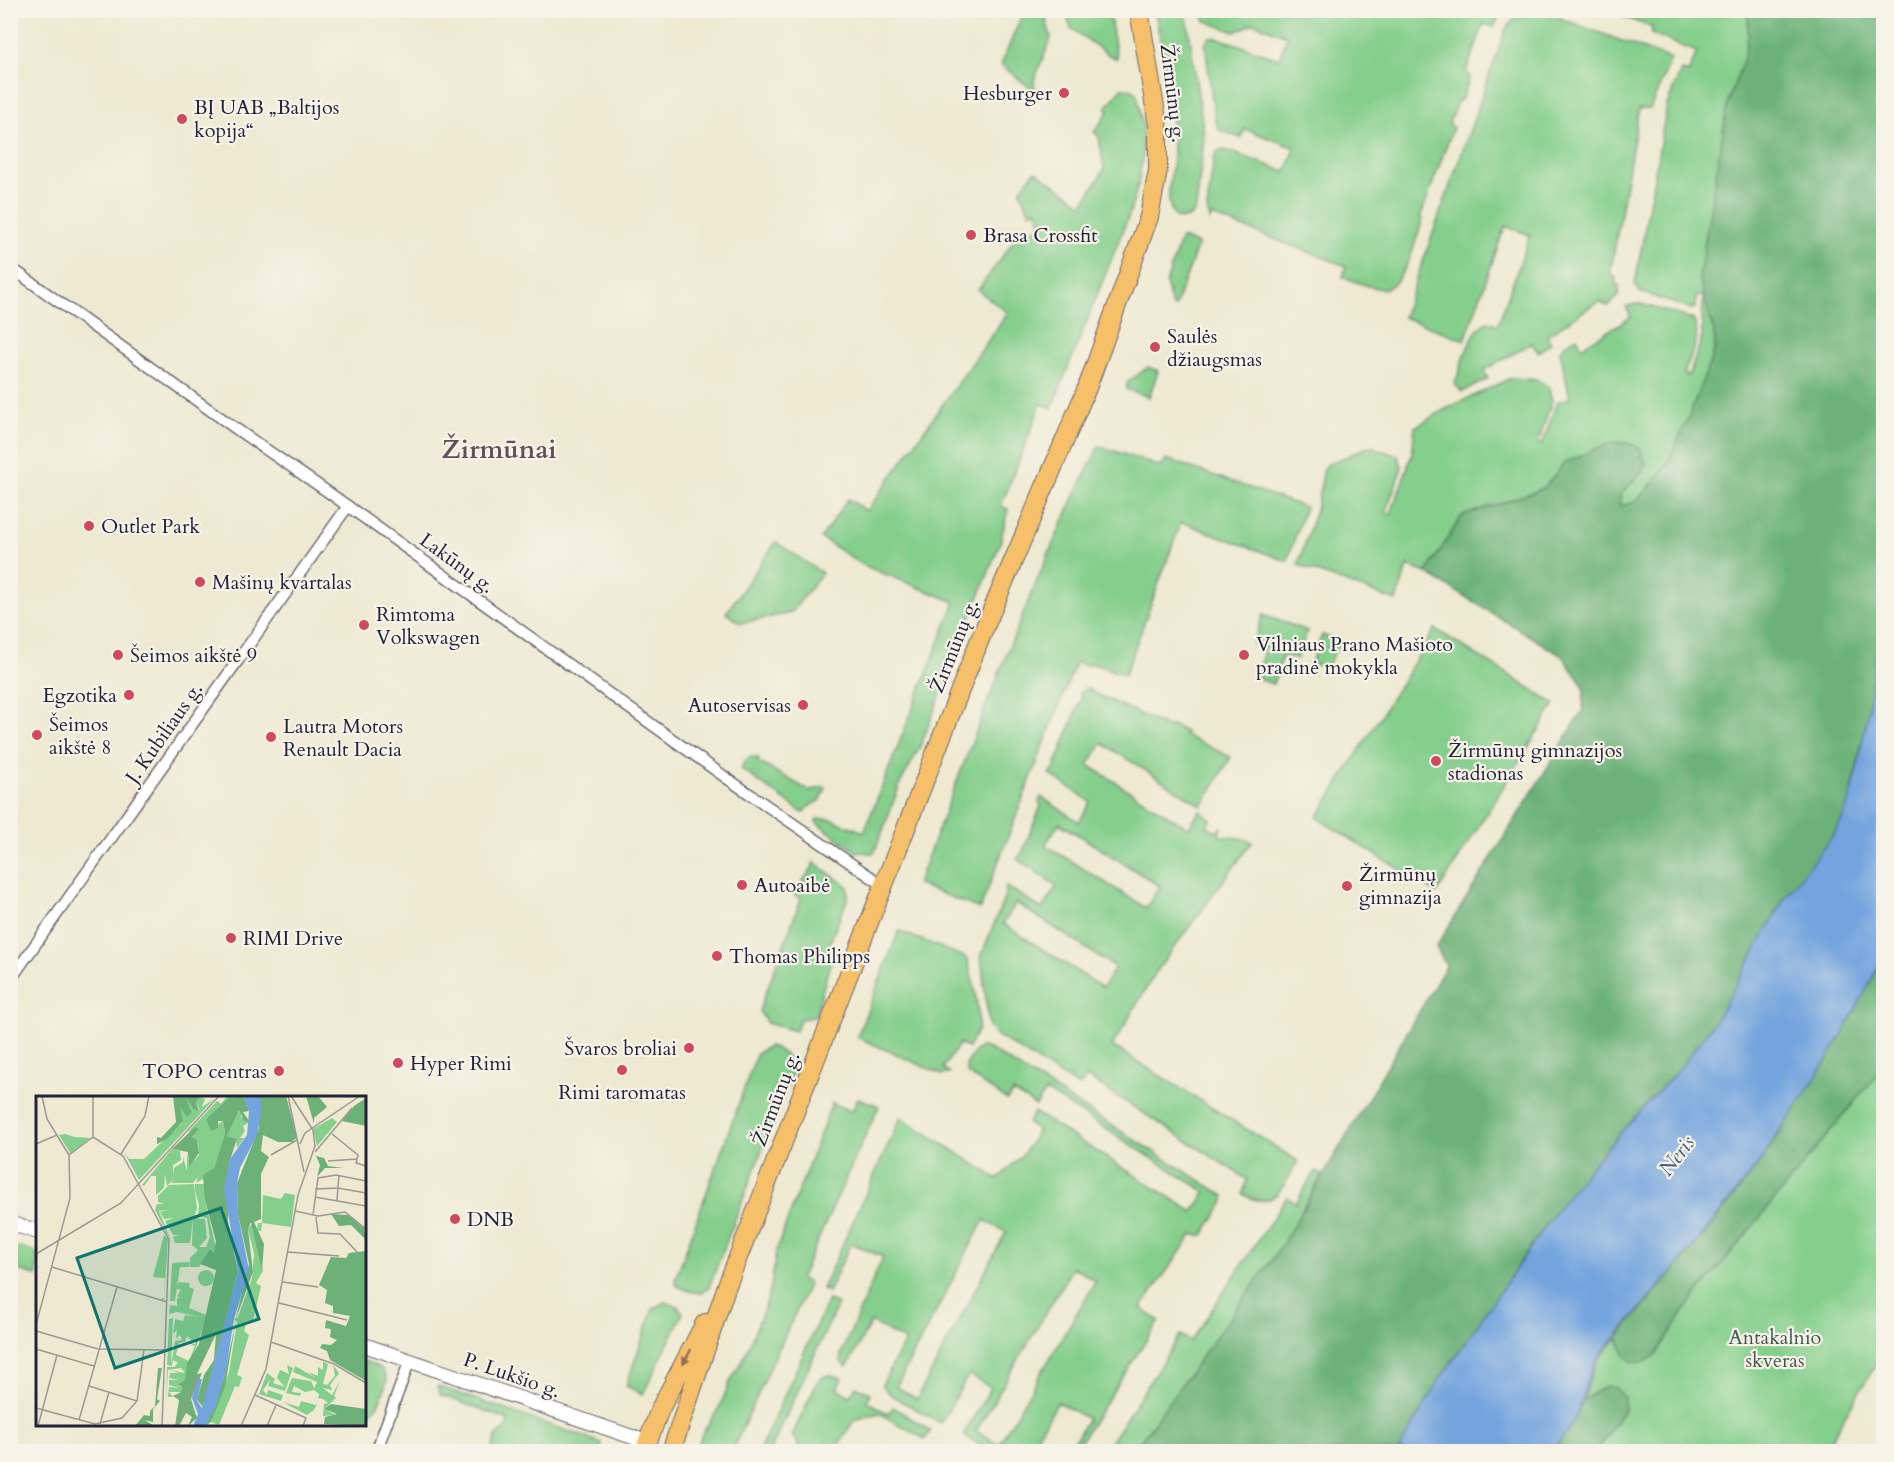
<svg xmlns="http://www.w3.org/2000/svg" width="1894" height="1462" viewBox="0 0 1894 1462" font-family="Cardo,serif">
	<rect width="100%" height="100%" fill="#f7f3e8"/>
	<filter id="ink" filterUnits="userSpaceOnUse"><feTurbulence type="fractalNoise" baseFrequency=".0167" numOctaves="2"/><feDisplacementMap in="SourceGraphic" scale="12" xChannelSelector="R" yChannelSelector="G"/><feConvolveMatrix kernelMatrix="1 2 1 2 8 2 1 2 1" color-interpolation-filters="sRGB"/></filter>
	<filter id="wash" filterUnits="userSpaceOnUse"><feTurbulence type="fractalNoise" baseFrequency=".008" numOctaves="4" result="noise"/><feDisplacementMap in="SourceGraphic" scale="24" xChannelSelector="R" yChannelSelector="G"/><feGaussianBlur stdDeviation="1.35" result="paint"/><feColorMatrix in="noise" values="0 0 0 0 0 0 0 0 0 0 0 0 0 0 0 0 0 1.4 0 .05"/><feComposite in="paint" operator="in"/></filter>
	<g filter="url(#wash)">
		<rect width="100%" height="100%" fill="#eee9d0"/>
		<path fill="#85cf8c" stroke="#547864" stroke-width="1.5" fill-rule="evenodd" d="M1024,10L1044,11L1051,38L1034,80L1035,91L1001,65Z
			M1065,11H1109L1117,58L1112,57L1071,28Z
			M1155,11H1186L1203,128L1204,138L1196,208C1193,218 1185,220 1176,218C1161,199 1174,174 1173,152C1173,104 1163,57 1155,11Z
			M1201,11H1502L1494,27L1484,24L1466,72L1470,77L1462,99L1457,102L1449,123L1453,128L1420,218L1423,219C1416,238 1405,287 1383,289C1373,289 1352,280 1343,277L1346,266L1212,216L1210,220L1207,209L1214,157L1218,151L1226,150L1286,172L1295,148L1245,129L1241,138L1219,130L1215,120L1205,43L1210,37L1219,38L1279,59L1287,36L1254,23L1235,32L1205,21Z
			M1617,11H1748V35L1744,58L1728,102L1699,278L1714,332L1715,349L1689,416L1667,464L1654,482L1635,503L1621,506L1620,495L1644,470L1646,464L1551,479L1546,486L1534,492L1462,516L1426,573L1408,566L1396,601L1298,565L1316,510L1324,469L1328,464L1370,446L1398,456L1402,467L1386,511L1391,514L1412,454L1415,427L1446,409L1511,378L1538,380L1548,387L1552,400L1538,443L1542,445L1557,402L1570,398L1560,351L1565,344L1577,337L1582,347L1631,317L1626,307L1635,304H1641L1692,319C1704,334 1689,358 1684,374L1689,376L1702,338L1703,296H1697L1695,308L1691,309L1640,292L1635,284L1667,105L1681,71L1688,73L1697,52L1651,34L1652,27L1621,16Z
			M1531,12H1543L1671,59L1650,109H1639L1610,275L1616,276L1615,284L1619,285L1618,296L1608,306L1599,301L1547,335L1551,343L1538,352L1532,343L1484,370L1488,379L1462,392L1455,384C1460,370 1472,324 1489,322C1492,322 1495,324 1498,324L1530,235L1505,226L1465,340L1403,317L1506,29C1513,19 1519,15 1531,12Z
			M1122,88L1132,89L1137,94L1143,130V154L1138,185L1129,215L1052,408L1041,404L1001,506L1008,509L1000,543L920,747L900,784L875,851L873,853L857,852L816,822L817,819H830L864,832L955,602L865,566L821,538L848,499L867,511L1008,313L978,290L1015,239L1043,225L1036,210L1030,213L1020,190L1035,171L1083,204L1104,170L1099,137L1094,132L1109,111L1106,108Z
			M1181,238L1198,244L1175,307L1172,306L1166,283Z
			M1148,367L1158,371L1149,397L1126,389L1128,382Z
			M1099,446L1162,467L1166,459L1305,507L1287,561L1181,522L1125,675L1091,663L1086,666L1076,662L980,909L917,884C975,737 1028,587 1099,446Z
			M776,542L822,573L791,613L741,623L726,613Z
			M1263,615L1307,631L1297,659L1283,655L1273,684L1255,678L1265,648L1253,644Z
			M1435,629L1555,704L1437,893L1317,818Z
			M1322,635L1340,642L1326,668L1311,663Z
			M1088,688L1094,693L1170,728L1172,725L1186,732L1184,735L1231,757L1202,806L1102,743L1088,765L1188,828L1200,811L1211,819L1207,826L1217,832L1222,826L1219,836L1241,838L1252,842L1156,972L1112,1046L1298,1161C1284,1184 1274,1214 1243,1194L1247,1179L1087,1077L1079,1087L996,1035L989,1027L981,957L1005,896L1006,886L1042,909L1057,886L1017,859L1022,853L1041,806L1039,802L1041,797L1079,822L1091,802L1049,774L1054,769L1081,699L1080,695L1081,691ZM1059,823L1160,886L1146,908L1045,845ZM1016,903L1115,967L1103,988L1003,924Z
			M750,757L759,758L758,762L810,791L823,787L826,788L820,801L812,804L803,813L741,769L745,761Z
			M814,862L848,887V897L827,950L833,953L815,1017L800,1019L796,1031L767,1023L759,1011L801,899L794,894L812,868Z
			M899,931L965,957L968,961L975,990L978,1013V1029L968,1048L960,1043L943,1068L950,1073L943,1075L857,1037Z
			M769,1046C782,1050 790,1057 793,1070L709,1287L701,1293L692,1292L677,1286L675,1280L757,1053Z
			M982,1047L989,1049L1225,1196L1223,1204L1203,1235H1192L1141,1308L1159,1321L1074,1451H1068L1088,1419L1058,1402L1028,1451H991L963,1435L991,1388L969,1374L941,1423L892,1396L882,1385L905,1341L871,1322L847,1367L841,1361V1354L883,1257L851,1243L828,1292L822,1289L901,1117L998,1179L1025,1152L1038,1130L1028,1123L1034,1112L1193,1212L1206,1192L1046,1091L1036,1106L1013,1092L1007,1100L967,1073L966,1065L976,1050ZM984,1220L1006,1232L917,1399L896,1387ZM1073,1267L1096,1281L999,1444L976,1431Z
			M1883,1067V1352L1824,1451H1769L1752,1443L1745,1451H1597L1624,1410L1606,1386L1584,1399C1591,1369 1597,1360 1618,1337L1624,1354L1656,1355L1689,1304Z
			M858,1098L879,1106L800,1279L809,1283L732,1451H696L702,1434L719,1408L731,1380L743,1360L766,1304L772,1282L776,1251L832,1103L852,1111Z
			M1315,1171L1322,1175L1281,1247L1133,1451L1104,1452L1180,1335L1191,1341L1287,1197L1296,1203Z
			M19,1247L37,1253V1276L12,1268L11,1254Z
			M828,1300L838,1304L770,1451H759Z
			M664,1302L677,1306L683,1313L643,1394L626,1386L653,1309Z
			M365,1361L382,1369L387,1380C382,1395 380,1409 365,1416Z
			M830,1375L842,1378L837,1389L850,1396L856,1386L870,1393L867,1401L888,1414L893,1407L931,1431L925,1439L879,1413L854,1420L835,1451H796L799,1445L792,1436L817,1382L823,1377Z
			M437,1386L602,1443L600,1451H491L496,1437L507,1427V1419L440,1395Z"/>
		<path fill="#6cb278" stroke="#476a5a" stroke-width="1.5" d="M1748,11H1883L1884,610L1868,713L1849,805L1842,820L1825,848L1786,896L1718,1017L1682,1066L1603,1152L1557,1209L1440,1379L1398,1451L1133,1452L1281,1247L1446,966L1436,947L1583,710L1584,687L1562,656L1426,573L1462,516L1534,492L1546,486L1564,463L1605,445L1613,442L1629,443L1640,448L1646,464L1644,470L1620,495L1621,506L1635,502L1654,482L1667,464L1689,416L1715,349L1714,332L1699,278L1728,102L1744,58L1748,35Z
			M1883,958V1067L1689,1304L1656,1355L1645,1362H1632L1624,1354L1618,1337C1666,1279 1717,1222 1761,1160C1807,1095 1846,1027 1883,958Z
			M1606,1386L1616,1388L1624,1398V1409L1597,1451L1553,1452L1576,1417L1584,1399Z"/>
		<path fill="#73a4de" stroke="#4a638c" stroke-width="1.5" d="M1883,610V958L1841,1037L1813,1082L1760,1161L1698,1241L1598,1358L1592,1369L1576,1417L1553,1451H1398L1440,1379L1557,1209L1603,1152L1682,1066L1718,1017L1786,896L1834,834L1842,820L1853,790L1868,713Z"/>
	</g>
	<g filter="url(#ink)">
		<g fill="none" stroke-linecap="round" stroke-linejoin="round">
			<g stroke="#69686f" stroke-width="13">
				<path id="minor" d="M10,267L242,433L328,492L725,777L884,886
					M10,980L348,506
					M376,1452L410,1360"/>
			</g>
			<g stroke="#69686f" stroke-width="16">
				<path id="tertiary" d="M10,1223L38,1232
					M364,1345L647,1442"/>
			</g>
			<g stroke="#69686f" stroke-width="20">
				<path id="primary" d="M644,1452L660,1409L705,1323
					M671,1452L726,1288L984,629L1087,388L1149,217L1158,170V126L1139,10"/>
			</g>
			<use href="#minor" stroke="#fff" stroke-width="10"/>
			<use href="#tertiary" stroke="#fff" stroke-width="14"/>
			<use href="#primary" stroke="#f6c06b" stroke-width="18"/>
		</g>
		<defs><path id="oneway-solid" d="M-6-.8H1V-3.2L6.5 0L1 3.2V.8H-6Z" transform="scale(1.5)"/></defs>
		<use fill="#8c7153" href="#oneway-solid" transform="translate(687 1357) rotate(118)"/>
	</g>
	<g fill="#d1495b" stroke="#f7f3e8" stroke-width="2">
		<circle cx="1064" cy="93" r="6"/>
		<circle cx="182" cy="119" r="6"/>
		<circle cx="971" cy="235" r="6"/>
		<circle cx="1155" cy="347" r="6"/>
		<circle cx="89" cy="526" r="6"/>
		<circle cx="200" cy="582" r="6"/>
		<circle cx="364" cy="625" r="6"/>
		<circle cx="118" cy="655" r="6"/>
		<circle cx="1244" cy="655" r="6"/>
		<circle cx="129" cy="695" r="6"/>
		<circle cx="803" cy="705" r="6"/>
		<circle cx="37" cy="735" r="6"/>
		<circle cx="271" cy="737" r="6"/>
		<circle cx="1436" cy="761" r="6"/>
		<circle cx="742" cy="885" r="6"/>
		<circle cx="1347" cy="886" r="6"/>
		<circle cx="231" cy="938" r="6"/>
		<circle cx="717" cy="956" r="6"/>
		<circle cx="689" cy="1048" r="6"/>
		<circle cx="398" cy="1063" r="6"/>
		<circle cx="622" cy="1070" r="6"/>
		<circle cx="279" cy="1071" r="6"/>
		<circle cx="455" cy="1219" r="6"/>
	</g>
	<g text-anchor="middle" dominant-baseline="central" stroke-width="4.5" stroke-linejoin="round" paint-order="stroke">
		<g font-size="20" fill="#22223b" stroke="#f7f3e8" text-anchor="start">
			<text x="1052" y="93" text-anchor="end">Hesburger</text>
			<text x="194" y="107">BĮ UAB „Baltijos<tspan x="194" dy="23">kopija“</tspan></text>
			<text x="983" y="235">Brasa Crossfit</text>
			<text x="1167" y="336">Saulės<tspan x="1167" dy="23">džiaugsmas</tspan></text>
			<text x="101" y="526">Outlet Park</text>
			<text x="212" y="582">Mašinų kvartalas</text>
			<text x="376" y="614">Rimtoma<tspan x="376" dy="23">Volkswagen</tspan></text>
			<text x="1256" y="644">Vilniaus Prano Mašioto<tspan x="1256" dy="23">pradinė mokykla</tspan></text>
			<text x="130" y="655">Šeimos aikštė 9</text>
			<text x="117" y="695" text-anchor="end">Egzotika</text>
			<text x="791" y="705" text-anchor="end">Autoservisas</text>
			<text x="49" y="724">Šeimos<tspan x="49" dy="23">aikštė 8</tspan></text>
			<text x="283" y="726">Lautra Motors<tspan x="283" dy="23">Renault Dacia</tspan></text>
			<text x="1448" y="750">Žirmūnų gimnazijos<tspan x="1448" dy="23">stadionas</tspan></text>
			<text x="1359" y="874">Žirmūnų<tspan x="1359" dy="23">gimnazija</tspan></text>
			<text x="754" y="885">Autoaibė</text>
			<text x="243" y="938">RIMI Drive</text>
			<text x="729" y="956">Thomas Philipps</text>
			<text x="677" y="1048" text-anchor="end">Švaros broliai</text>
			<text x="410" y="1063">Hyper Rimi</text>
			<text x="267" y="1071" text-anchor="end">TOPO centras</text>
			<text x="622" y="1092" text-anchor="middle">Rimi taromatas</text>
			<text x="467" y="1219">DNB</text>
		</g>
		<g font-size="20" fill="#22223b" stroke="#f7f3e8">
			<text transform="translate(1173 93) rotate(83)">Žirmūnų g.</text>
			<text transform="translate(457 563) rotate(36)">Lakūnų g.</text>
			<text transform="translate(954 646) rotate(-68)">Žirmūnų g.</text>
			<text transform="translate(164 733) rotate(-55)">J. Kubiliaus g.</text>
			<text transform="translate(776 1099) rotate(-69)">Žirmūnų g.</text>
			<text transform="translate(512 1375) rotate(19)">P. Lukšio g.</text>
		</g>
		<g font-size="20" fill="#405653" stroke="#f7f3e8">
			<text x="1775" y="1337">Antakalnio<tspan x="1775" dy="23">skveras</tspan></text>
		</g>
		<g font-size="21" font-style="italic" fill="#42567c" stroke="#f7f3e8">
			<text transform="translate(1677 1156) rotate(-53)">Neris</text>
		</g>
		<g font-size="26" font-weight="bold" fill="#62515b" stroke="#f7f3e8">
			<text x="499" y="449">Žirmūnai</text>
		</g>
	</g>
	<g transform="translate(36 1096)">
		<rect width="330" height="330" fill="#eee9d0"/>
		<path d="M164,0L169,3L166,11L178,3L103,84L88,56L93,63H108L146,27L143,11L156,16L150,2L157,13L164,14L160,7ZM191,0H198L170,23L176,32L187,25L189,37L178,72L169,81L170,90L169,104L180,153L177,158L172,156L163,171H154V162L162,154L156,149L157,122L154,147H139L137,141L143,139H137L129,125L138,122L128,123L124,116L132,114L123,115L136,147L119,114L121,108H128L122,106V100L133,89L158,88L161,112L158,122L169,123L171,142L163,151H170L174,141L171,122L162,120L163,109L159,94V88H170L167,83L160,87L162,81L157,87H136L138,72L147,66V61L151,75V55L153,70L163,59L162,47L156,41L162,34L152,36L181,5L185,8ZM205,13V21L214,26L207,30L209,35L204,42H208L201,52L200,43L191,40L196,24ZM296,22L301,26L281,50L277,33ZM29,38L39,41L54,42L35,58L23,39ZM136,53L144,55L145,64L137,69V84L131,90L129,78L128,92L120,99V80H115L108,90L106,89ZM249,97L259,99L255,131L226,127L225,135L221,134L222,127H226L227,99L245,103ZM217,126L227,175L220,187L225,190L217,225H211L208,235L213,239L201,279L206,281L203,291L199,290L183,329L175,326L193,276L201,226L198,223L202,221L216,182L218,158L212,133ZM128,139L132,143L128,204L124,203L128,202L129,182L117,181ZM154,166L153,171H144L139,205H134L136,167ZM162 182a8 8 0 1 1 16 0a8 8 0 1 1-16 0ZM141,186L154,187L153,191L158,193L153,212L170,219L172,216L149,284L141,290H146L145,296H133L137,301H132L133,291L143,292L133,289V284H143L133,282L134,277H143L134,274L149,277L145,272L132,274L130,307L131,271H138L142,267L137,264L136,270L131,269L133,223L137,222L135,269L139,245L146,244L144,239L140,243L141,234L137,238L139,223L147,225L149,219L164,221L141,216L133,218L134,209L141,210V202H144L141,200L145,194L141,193ZM151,240L157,246L160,241L159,248L150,246L159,250L153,265L140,259L143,247L149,246ZM287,266L292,268L287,288L291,289L299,280L297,269L303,277L294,289L296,294L287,292L296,299L304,285L298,300L300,302L288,313L300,319L287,320L288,308L292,307L287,303L282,302L280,310L278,314L271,319L247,306L263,311L265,305L280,309L283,298L278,294L269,296L258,290L256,296L265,297L264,300L250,297L256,282L275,285L278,292L281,286L257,276L259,270L280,282L272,276L282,280V271L287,274ZM251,269L257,272L249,295L232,290L234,284L227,294L231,299L232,294L247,299L245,305L223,298L231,277L239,283L237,287L249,291L241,282L244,274L253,278Z" fill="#85cf8c" fill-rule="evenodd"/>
		<path d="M137,0H164L160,7L163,15L157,13L150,2L156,16L151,21L144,11L147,25L131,43L121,48V41L125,42L140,26ZM208,0L213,15L207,16L214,26L208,25L203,14L191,40L201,43L193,67L192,126L202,176L167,311L161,304L168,279L178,264L180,238L161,278L166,277L155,303L161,322L152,330L156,321L150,317L143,330H139L143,304L137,300L145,296L146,290L141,289L149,284L151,267L163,248L180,174L164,168L174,153L178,157L180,145L169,104L167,79L178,72L189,37L187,25H182V32L175,35L170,23L193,2ZM223,0H250L261,41L256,46H242L227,39L225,55L233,61L225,78V123L218,126L228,148L226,174L215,126L212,133L217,176L200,222L213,168L202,118L201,87L223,32ZM270,0H282L291,11L278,22V28ZM330,2V30L306,25L318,10ZM159,31L163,33L156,41L161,44L163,57L153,71L152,56L136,53ZM280,60L288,62L292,70L307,72H289L281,81L284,69ZM295,118L312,119L328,132L330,144L315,129L303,130ZM330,155V285L294,264L291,255L284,252L286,248L295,249L301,244L294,241L295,233L289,232L290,224L310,230L314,220L297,217V210L289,207L291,194L283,189L295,161L310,162L313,157ZM200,224L189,291L175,326L169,330L188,281ZM122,272H126L121,303L124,305L117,313V326L109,324L118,330H99L108,319L114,320V315L119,310ZM295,308L330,313V330L288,328L289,321L301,318L288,313Z" fill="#6cb278"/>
		<path d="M208,0H223L226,12L221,39L204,72L201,87L202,118L213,174L198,223L190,274L180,309L169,330H157L162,318L156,302L162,283H166L161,305L166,312L202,176L188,93L194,63L211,39L213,15Z" fill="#73a4de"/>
		<path fill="none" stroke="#9c9994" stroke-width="1.5" d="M6,0L11,23L33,59M252,0L268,76M296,38L322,59L320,67L330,70M57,41L87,60L133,144L126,330M57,41V0M0,48L21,39M264,48L269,37L324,0M279,56L316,12M85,58L109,20L113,0M235,59L261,44M292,65L321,63M279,93L302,92L330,97M279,101L330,110M301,104L303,79M259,115L282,120L309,116L330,133M277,119L282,82L300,79L330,85M280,121L282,137L304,138L321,156M252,156L303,160M0,158L85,107L183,0M16,171L131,206M247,186L282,191M243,207L311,224M0,229L34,102L33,59L57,41M0,235L62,253L128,254M235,246L298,268L330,287M0,253L58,270M53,290L101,305M219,299L270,322L267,330M0,312L59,328L86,322L101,305L108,254M43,324L81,191M64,328L73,296M2,330L21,259M141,330L162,278M205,330L230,273L262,99L279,50L277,34L255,0M231,330L240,309"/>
		<path fill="#0f766e" fill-opacity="0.15" stroke="#0f766e" stroke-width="3" d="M185,112L223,223L79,272L41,162Z"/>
		<rect width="330" height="330" fill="none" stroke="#22223b" stroke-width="3"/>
	</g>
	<rect width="1894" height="1462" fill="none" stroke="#f7f3e8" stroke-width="36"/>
</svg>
